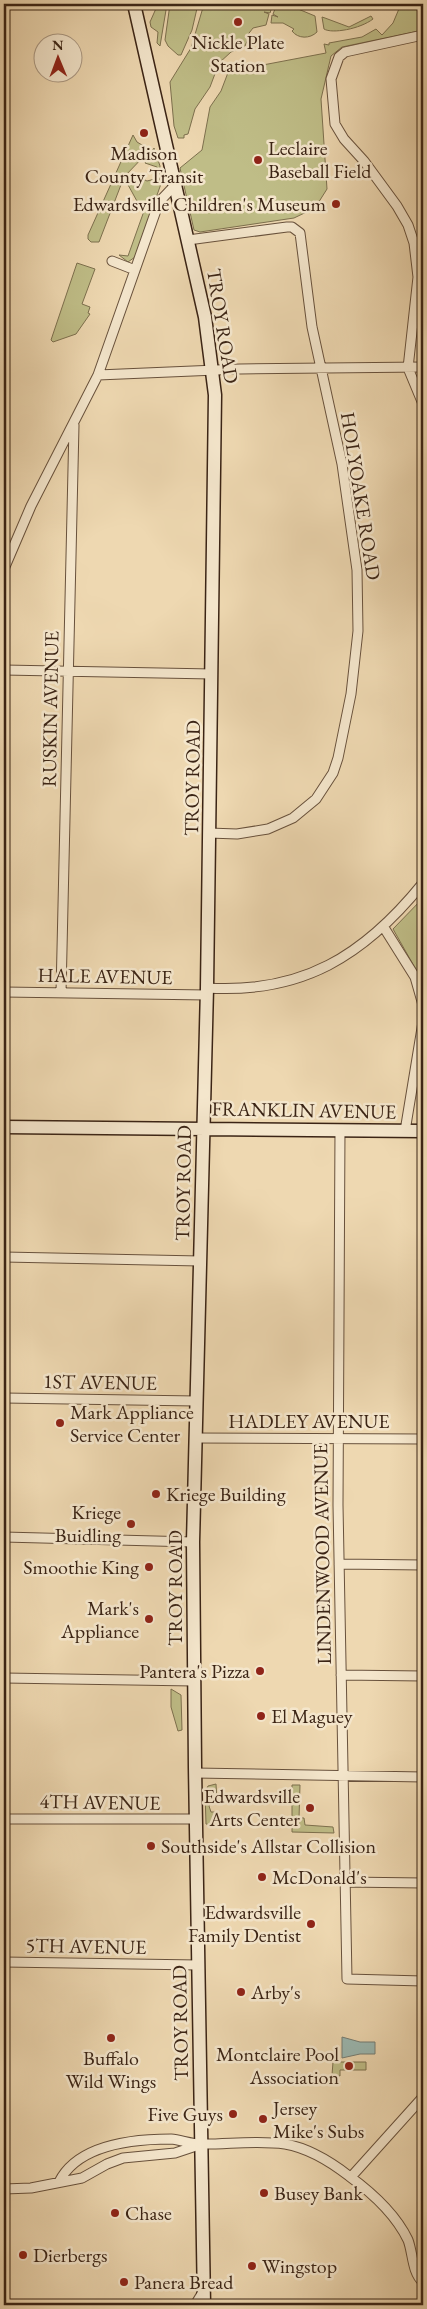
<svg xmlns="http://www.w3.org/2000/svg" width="427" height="2309" viewBox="0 0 427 2309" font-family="'EB Garamond',serif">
	<rect width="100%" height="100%" fill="#eed8b1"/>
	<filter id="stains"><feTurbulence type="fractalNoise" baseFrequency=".004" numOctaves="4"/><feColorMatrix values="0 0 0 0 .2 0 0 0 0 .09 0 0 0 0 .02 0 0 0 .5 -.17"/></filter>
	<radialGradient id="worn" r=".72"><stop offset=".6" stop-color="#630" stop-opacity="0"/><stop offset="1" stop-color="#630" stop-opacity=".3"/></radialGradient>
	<path fill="#bfbd87" stroke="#7d704e" d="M158,4H167L160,46L157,43L158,32L151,27L150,22Z
		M170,4H198L192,30L181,55H178L168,46L165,40Z
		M204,4H273L270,13L264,12L269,14L266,25L253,28L246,37L248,39L245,46L231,52L219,63L210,87L195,109L188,134L184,135V138H178L174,126L170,82L191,48Z
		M277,4H286L315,16L317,32C310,39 298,39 292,31L294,29L283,23H271L272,15L278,17L273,14Z
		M401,4L409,8L423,7V30L342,47L331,56L321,99L327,189L315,208L294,218L200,232L194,230L180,168L202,150L210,107L221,91L229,70L244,60L247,68L326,53L324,44L329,45V43L362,37L376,29L382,35L393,23Z
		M371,16L373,19C360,29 332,34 324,29L322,17L325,18L349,27Z
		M133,135L137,142L147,148L148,152L124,177L99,242H91L88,239V235Z
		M154,148L160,166L159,180L162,181L135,257L128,262L119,255L128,256L144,211L137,208L138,203L127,183L134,175L147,181L155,179L158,174L157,167L145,163Z
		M77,263L95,269L82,304L90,307L88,313L90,314L76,334L53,342L51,340Z
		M423,898V982L393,929Z
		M171,1689L181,1695L182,1730L178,1731L171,1707Z
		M216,1784L217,1801H212L209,1806L211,1812H216V1826L206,1824L205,1792L208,1786Z
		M292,1785H300L299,1818H304L305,1825L333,1827L334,1833L292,1832Z
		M333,2062H366V2070H340V2076L332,2075Z"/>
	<path fill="#9bb9b3" stroke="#757d74" d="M342,2037L360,2042H375V2054H360L342,2058Z"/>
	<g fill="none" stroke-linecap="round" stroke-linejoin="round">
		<g stroke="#68513c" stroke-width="11">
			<path id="street" d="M423,35L345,52L339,57L331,79L335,124L344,139L364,161L397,206L408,225L414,243L418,277L408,368L423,404
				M188,240L287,227H292L300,233L312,327L342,464L357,570L358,631L351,694L338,758L333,773L316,799L293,818L268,829L237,834L209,833
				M112,261L135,270
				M98,375L240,369L423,367
				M4,569L31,506L98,375L159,202L176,184
				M4,670L212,674
				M383,926L415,977L423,1005
				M207,988C302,994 364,956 423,883
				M4,992L207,995
				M61,993L74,425
				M340,1130L338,1505L347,1979L423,1981
				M405,1131L423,1022
				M4,1257L200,1261
				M4,1398L196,1401
				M195,1438L423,1439
				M4,1537L193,1542
				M339,1564L423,1565
				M341,1675L423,1676
				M4,1678L194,1681
				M195,1773L423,1777
				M4,1819H195
				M345,1882L423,1883
				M4,1962L198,1965
				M351,2177L423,2097
				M59,2182C78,2144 133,2139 171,2139C182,2140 193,2145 205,2144C230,2144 259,2140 285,2144C308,2148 331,2162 349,2176C371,2192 396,2215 408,2240C413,2253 412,2273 423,2282
				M4,2189L31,2188L82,2178L107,2164L123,2158L175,2153L199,2145
				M195,2305L203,2292"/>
		</g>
		<g stroke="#3b2415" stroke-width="15">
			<path id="secondary" d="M134,4L205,317L215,395L207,988L193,1542L195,1767L204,2305
				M4,1127L423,1131"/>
		</g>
		<use href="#street" stroke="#f4e6cc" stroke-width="9"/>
		<use href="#secondary" stroke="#f4e6cc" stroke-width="12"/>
	</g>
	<g fill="#8f2418" stroke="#f4e6cc" stroke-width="2">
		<circle cx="238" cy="22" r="5"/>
		<circle cx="144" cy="133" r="5"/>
		<circle cx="258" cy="160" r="5"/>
		<circle cx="336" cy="204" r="5"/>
		<circle cx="60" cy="1423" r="5"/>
		<circle cx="156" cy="1494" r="5"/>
		<circle cx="131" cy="1524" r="5"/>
		<circle cx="149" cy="1567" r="5"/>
		<circle cx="149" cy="1619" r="5"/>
		<circle cx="260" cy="1671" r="5"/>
		<circle cx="261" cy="1716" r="5"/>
		<circle cx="310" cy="1808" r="5"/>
		<circle cx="151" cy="1846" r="5"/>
		<circle cx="262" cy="1877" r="5"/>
		<circle cx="311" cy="1924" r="5"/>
		<circle cx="241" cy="1992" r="5"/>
		<circle cx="111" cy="2038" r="5"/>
		<circle cx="349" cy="2066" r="5"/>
		<circle cx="233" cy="2114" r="5"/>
		<circle cx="263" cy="2119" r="5"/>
		<circle cx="264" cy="2193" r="5"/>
		<circle cx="115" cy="2213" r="5"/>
		<circle cx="23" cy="2255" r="5"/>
		<circle cx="252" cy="2266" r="5"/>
		<circle cx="124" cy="2282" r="5"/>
	</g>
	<g text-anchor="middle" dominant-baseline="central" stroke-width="5" stroke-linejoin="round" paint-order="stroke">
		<g font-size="20" fill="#3b2415" stroke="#f4e6cc" text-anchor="start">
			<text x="238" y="42" text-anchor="middle">Nickle Plate<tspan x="238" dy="23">Station</tspan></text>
			<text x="268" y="148">Leclaire<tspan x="268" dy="23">Baseball Field</tspan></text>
			<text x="144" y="153" text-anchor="middle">Madison<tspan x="144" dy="23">County Transit</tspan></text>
			<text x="326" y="204" text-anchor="end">Edwardsville Children's Museum</text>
			<text x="70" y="1412">Mark Appliance<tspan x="70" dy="23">Service Center</tspan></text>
			<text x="166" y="1494">Kriege Building</text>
			<text x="121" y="1512" text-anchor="end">Kriege<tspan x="121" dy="23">Buidling</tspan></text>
			<text x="139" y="1567" text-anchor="end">Smoothie King</text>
			<text x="139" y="1608" text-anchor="end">Mark's<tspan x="139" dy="23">Appliance</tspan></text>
			<text x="250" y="1671" text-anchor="end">Pantera's Pizza</text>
			<text x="271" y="1716">El Maguey</text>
			<text x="300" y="1796" text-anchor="end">Edwardsville<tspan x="300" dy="23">Arts Center</tspan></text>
			<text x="161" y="1846">Southside's Allstar Collision</text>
			<text x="272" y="1877">McDonald's</text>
			<text x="301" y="1912" text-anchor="end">Edwardsville<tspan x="301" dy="23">Family Dentist</tspan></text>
			<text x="251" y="1992">Arby's</text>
			<text x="339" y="2054" text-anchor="end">Montclaire Pool<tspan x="339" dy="23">Association</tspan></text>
			<text x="111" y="2058" text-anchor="middle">Buffalo<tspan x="111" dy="23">Wild Wings</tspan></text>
			<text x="273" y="2108">Jersey<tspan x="273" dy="23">Mike's Subs</tspan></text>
			<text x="223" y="2114" text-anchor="end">Five Guys</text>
			<text x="274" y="2193">Busey Bank</text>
			<text x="125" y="2213">Chase</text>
			<text x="33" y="2255">Dierbergs</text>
			<text x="262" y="2266">Wingstop</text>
			<text x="134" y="2282">Panera Bread</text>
		</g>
		<g font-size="20" fill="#3b2415" stroke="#f4e6cc">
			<text transform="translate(223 326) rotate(81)">TROY ROAD</text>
			<text transform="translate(361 496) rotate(81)">HOLYOAKE ROAD</text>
			<text transform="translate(50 709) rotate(-89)">RUSKIN AVENUE</text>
			<text transform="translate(192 778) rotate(-89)">TROY ROAD</text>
			<text transform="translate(105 976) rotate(1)">HALE AVENUE</text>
			<text transform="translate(304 1110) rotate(1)">FRANKLIN AVENUE</text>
			<text transform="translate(183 1183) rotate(-89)">TROY ROAD</text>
			<text transform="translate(100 1382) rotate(1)">1ST AVENUE</text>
			<text x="309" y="1421">HADLEY AVENUE</text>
			<text transform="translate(322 1554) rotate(-91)">LINDENWOOD AVENUE</text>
			<text transform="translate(175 1588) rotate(-90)">TROY ROAD</text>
			<text transform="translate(100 1802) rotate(1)">4TH AVENUE</text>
			<text transform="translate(86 1946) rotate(1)">5TH AVENUE</text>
			<text transform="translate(180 2023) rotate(-91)">TROY ROAD</text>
		</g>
	</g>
	<rect width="427" height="2309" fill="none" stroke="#eed8b1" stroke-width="20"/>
	<rect x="5" y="5" width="417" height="2299" fill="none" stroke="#3b2415" stroke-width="2.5"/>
	<rect x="10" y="10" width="407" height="2289" fill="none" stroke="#3b2415"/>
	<g transform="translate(58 58) rotate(359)"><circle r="24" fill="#f4e6cc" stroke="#aa9883"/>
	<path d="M0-4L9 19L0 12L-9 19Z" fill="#8f2418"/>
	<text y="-8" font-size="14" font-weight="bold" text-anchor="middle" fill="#3b2415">N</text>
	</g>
	<rect width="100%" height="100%" filter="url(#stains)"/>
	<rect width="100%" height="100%" fill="url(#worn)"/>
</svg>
